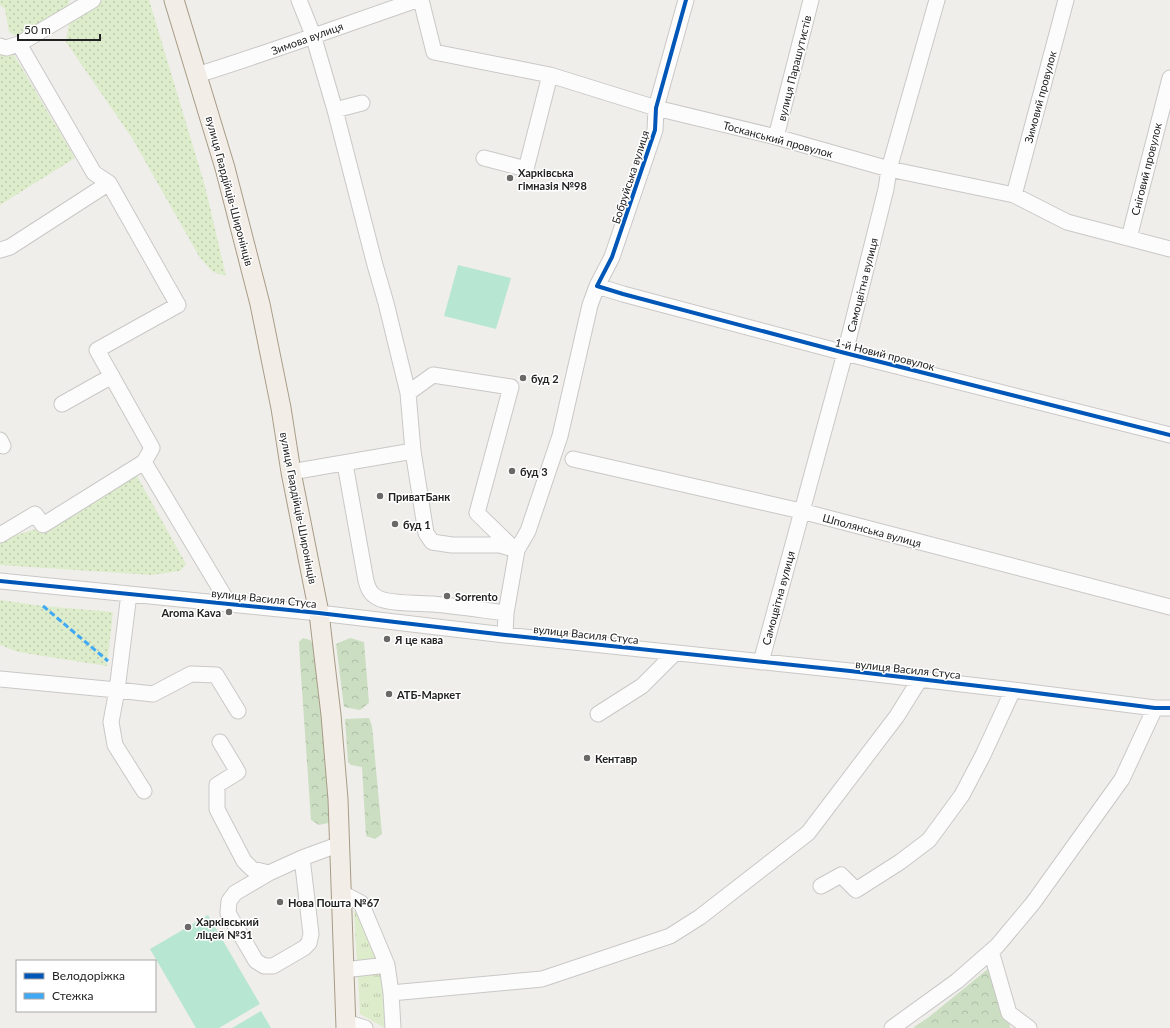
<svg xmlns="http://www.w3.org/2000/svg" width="1170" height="1028" viewBox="0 0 1170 1028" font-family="Lato,sans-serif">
	<defs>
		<pattern id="grass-tufts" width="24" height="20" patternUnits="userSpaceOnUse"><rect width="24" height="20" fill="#ddeccb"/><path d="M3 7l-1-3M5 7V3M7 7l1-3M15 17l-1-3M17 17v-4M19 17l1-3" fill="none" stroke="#bdcaae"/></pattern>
		<pattern id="forest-crowns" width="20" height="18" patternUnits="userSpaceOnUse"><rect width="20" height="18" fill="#cbdec1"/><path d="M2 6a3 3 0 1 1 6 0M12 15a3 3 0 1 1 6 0" fill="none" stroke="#aebea6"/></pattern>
		<pattern id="garden-dots" width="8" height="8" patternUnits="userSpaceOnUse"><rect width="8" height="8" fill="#ddeccb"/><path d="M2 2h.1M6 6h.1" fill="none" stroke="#bdcaae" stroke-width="1.8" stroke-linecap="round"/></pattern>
	</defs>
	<rect width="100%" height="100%" fill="#f0eeeb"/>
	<path fill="url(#grass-tufts)" d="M354,911L361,913L378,959L357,963Z
		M379,970L386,980L389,1023L385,1028L360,1014L358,977L363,972Z"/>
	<path fill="url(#forest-crowns)" d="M303,638L310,640L316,648L332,817L328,823L319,825L311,820L300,661L299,642Z
		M350,638L364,642L369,703L360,710L344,707L336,644Z
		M369,718L372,726L382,834L375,839L366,836L362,767L351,765L348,762L345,719Z
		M989,968L1009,1019L1010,1028H915L914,1027L929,1017Z"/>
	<path fill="url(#garden-dots)" d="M0,0H70L67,7L18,37L9,32L5,9L0,5Z
		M103,0H149L205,186L226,276L213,272L200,258L132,138L66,42L69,23Z
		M0,54L14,55L75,158L0,205Z
		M137,476L186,564L180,571L152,575L0,565V542L13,536L53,524Z
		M0,600L43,606L113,612L107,666L18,652L0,645Z"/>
	<path fill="#b7e6d2" d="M458,265L511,278L496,329L444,316Z
		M208,915L260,1004L219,1028H196L150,949Z
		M261,1011L271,1028H232Z"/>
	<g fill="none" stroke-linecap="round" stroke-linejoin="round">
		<g stroke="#c9c8c7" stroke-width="17">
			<path id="minor" d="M93,0L19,44L94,173L109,183L178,305L97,350L152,448L144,462
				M299,0L313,35L335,110L375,265L386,303L408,393L413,451L426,533L432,542L452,545H500L517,550
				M421,0L434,52L550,75L656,108L776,137L889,169L1014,195L1067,222L1170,249
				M0,46L6,48L19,44
				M197,75C271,52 344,25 417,0
				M335,110L362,103
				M776,137L811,0
				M484,158L526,169L550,75
				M1014,195L1066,0
				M1129,238L1170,78
				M0,250L10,247L109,183
				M597,286L623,294L845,353L1170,435
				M408,393L433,375L511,387L477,513L513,548
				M62,404L112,376
				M0,440L3,446
				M573,459L801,511L1170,607
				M345,464L366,581C368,588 370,594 378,598C390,604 418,603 433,604C457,606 482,610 506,613
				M291,472L413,451
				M0,535L35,514L43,525L144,462L229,604
				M0,581L319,613L505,635L850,671L1013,690L1155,708H1170
				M505,635L506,613L517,550L528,531L560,436L590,305L597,286L612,257L655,130L656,108L686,0
				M761,662L845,353L886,189L889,169L937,0
				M0,679L117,690L129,594
				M598,714L642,686L675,653
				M220,742L238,772L217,785V809L221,817L244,861L252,869L269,873L302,858L340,844
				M144,791L115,745L111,722L117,690L153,694L191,674L216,675L238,711
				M269,873L235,893L229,901L228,913L256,961L264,966H273L304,948L309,943L311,934L302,858
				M821,886L841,875L856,890L900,862L929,840L962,795L983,755L1013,690
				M342,893L361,903L387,965L391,993L393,1028
				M991,951L1009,1013L1029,1028
				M344,970L387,965
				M391,993L542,979L670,936L700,917L808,833L897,716L920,679
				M346,1022L365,1028
				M892,1028L957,981L997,946L1033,903L1122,779L1155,708"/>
		</g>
		<g stroke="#a79c86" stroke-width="21">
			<path id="major" d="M174,0L225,168L260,304L281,408L291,472L319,613L331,715L338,799L346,1028"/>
		</g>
		<use href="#minor" stroke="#fdfcfc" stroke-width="15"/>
		<use href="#major" stroke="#f3ede7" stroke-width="19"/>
		<path stroke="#3fa9f5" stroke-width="3" stroke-dasharray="6 3" stroke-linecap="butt" d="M43,606L108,661"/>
		<g stroke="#fff" stroke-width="6">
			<path id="cycleway" d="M686,0L656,108L655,130L612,257L597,286L623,294L845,353L1170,435
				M0,581L319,613L505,635L850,671L1013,690L1155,708H1170"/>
		</g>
		<use href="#cycleway" stroke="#0057b8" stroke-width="4"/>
	</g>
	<g fill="#6a6968" stroke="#fff" stroke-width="1.5">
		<circle cx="510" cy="178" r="4"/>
		<circle cx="523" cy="378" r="4"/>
		<circle cx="512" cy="471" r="4"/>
		<circle cx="380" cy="496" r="4"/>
		<circle cx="395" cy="524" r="4"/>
		<circle cx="447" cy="596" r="4"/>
		<circle cx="229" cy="612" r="4"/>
		<circle cx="387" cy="639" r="4"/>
		<circle cx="389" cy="694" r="4"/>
		<circle cx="587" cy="758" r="4"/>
		<circle cx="280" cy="902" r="4"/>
		<circle cx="188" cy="927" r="4"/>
	</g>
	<g text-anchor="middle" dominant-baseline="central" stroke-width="3" stroke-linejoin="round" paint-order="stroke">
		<g font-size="11" fill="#222" stroke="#fff">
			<text transform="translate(307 38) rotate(-20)">Зимова вулиця</text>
			<text transform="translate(794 68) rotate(-76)">вулиця Парашутистів</text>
			<text transform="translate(1040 97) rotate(-75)">Зимовий провулок</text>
			<text transform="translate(778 139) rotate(15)">Тосканський провулок</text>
			<text transform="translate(1146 169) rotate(-76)">Сніговий провулок</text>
			<text transform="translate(630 177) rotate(-72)">Бобруйська вулиця</text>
			<text transform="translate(230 191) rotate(75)">вулиця Гвардійців-Широнінців</text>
			<text transform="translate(862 285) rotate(-76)">Самоцвітна вулиця</text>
			<text transform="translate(885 354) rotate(14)">1-й Новий провулок</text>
			<text transform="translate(299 508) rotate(79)">вулиця Гвардійців-Широнінців</text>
			<text transform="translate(872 530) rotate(15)">Шполянська вулиця</text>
			<text transform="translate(264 598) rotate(6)">вулиця Василя Стуса</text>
			<text transform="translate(778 598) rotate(-75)">Самоцвітна вулиця</text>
			<text transform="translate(586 634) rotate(6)">вулиця Василя Стуса</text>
			<text transform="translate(908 669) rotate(6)">вулиця Василя Стуса</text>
		</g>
		<g font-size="11" font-weight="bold" fill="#222" stroke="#fff" text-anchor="start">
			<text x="518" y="172">Харківська<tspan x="518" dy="13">гімназія №98</tspan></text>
			<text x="531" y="378">буд 2</text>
			<text x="520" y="471">буд 3</text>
			<text x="388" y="496">ПриватБанк</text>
			<text x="403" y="524">буд 1</text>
			<text x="455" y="596">Sorrento</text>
			<text x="221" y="612" text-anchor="end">Aroma Kava</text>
			<text x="395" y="639">Я це кава</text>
			<text x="397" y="694">АТБ-Маркет</text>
			<text x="595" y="758">Кентавр</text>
			<text x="288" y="902">Нова Пошта №67</text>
			<text x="196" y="921">Харківський<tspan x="196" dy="13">ліцей №31</tspan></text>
		</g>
	</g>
	<rect x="16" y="960" width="140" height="52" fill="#ffffff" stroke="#a7a7a7"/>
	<rect x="24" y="973" width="20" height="6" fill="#0057b8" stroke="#a7a7a7"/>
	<text x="52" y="980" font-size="12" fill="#222222">Велодоріжка</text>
	<rect x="24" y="993" width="20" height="6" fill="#3fa9f5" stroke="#a7a7a7"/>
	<text x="52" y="1000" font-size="12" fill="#222222">Стежка</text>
	<path d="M18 34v6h82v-6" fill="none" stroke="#222222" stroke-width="2"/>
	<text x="24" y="34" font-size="12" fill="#222222" stroke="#ffffff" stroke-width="3" paint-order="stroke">50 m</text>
</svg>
